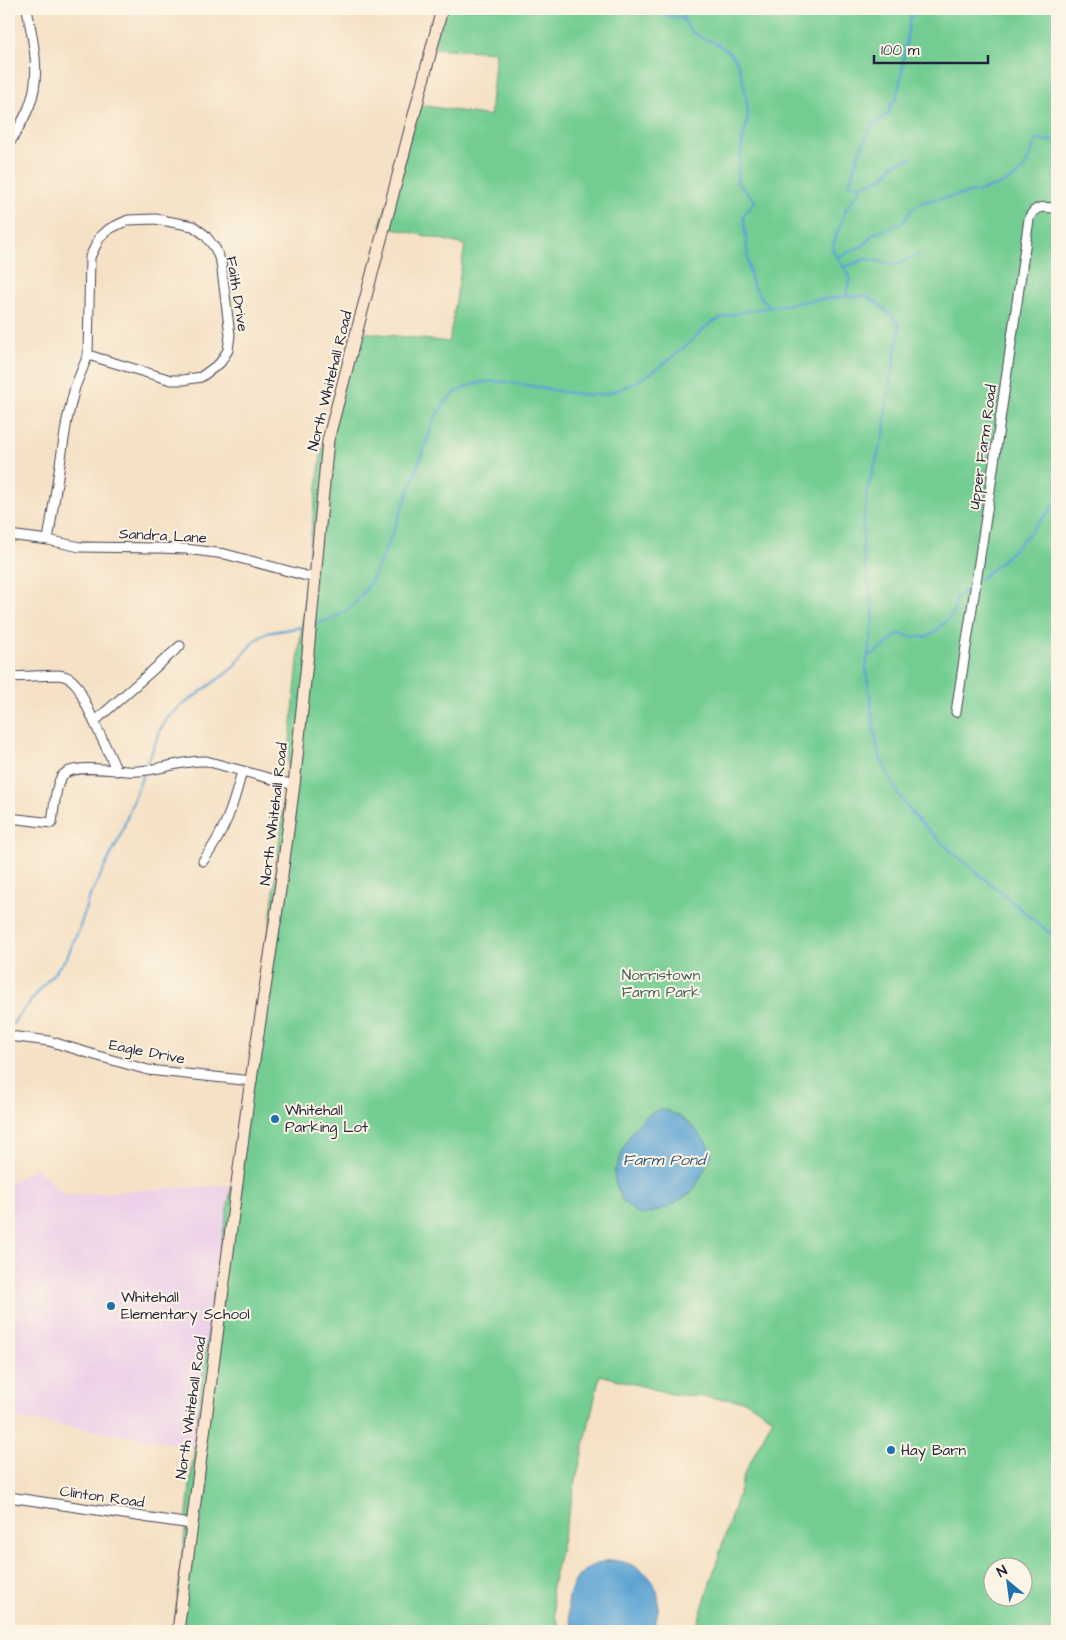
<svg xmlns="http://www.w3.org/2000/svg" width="1066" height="1640" viewBox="0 0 1066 1640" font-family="'Architects Daughter',sans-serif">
	<rect width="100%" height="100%" fill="#fcf5e5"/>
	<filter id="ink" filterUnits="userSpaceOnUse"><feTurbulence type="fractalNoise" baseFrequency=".02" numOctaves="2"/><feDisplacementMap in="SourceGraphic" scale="10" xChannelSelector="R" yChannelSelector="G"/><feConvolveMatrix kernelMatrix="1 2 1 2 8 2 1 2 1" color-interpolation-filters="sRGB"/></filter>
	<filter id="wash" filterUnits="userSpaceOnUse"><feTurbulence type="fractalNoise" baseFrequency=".0096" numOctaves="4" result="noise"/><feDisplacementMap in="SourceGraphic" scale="20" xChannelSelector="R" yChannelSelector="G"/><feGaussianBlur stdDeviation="1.12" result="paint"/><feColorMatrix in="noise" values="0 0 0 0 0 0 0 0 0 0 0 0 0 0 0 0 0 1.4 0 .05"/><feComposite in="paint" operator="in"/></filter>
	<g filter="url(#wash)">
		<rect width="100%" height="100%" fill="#f5e1c5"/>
		<path fill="#edd0e9" d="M35,1167L65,1195L230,1185L193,1447L9,1417V1184Z"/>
		<path fill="#73cd93" stroke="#4a7867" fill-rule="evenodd" d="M445,9H1057V1631H695L745,1472L773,1418L746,1401L672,1394L600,1375L551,1591L556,1619L563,1631H174L201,1387L217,1268L244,1115L267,949L284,802L310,541L321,455L354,331L449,342L465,245L380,225L421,105L490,116L496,52L432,48ZM994,1568H1024V1598H994Z"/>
		<path fill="#5da4d3" stroke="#406387" d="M659,1110C677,1108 708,1138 712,1155L693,1191L669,1207L643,1215L637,1214L622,1200L615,1181L614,1171C621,1161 622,1149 628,1139C633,1128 647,1112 659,1110Z
			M611,1560C652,1564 670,1594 651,1631H576C562,1614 567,1583 585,1570C593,1564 601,1562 611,1560Z"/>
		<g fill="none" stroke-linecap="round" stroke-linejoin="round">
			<path stroke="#5da4d3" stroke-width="2.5" d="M643,9L683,19
				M682,9C685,47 720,33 736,61C743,72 748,105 748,117C747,126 743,135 742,144C740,156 739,169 737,182L755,201L743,217C748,237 746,271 754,287C758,294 764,300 769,306
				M909,9L910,17
				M862,186L886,176L893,164L912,158
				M838,257L864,245L873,234L904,222L912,208L923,202C950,196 1003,191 1021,172C1028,165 1032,150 1036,140L1057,141
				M844,267L867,259L895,265L918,255
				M846,296L850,277L832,249C837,233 842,217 850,202C854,196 859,194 862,186L849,184L859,153L872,126L888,114L891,104L896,100L901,77L910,18L921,9
				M979,580C1008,558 1033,529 1057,502
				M315,624C331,620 347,612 358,600C370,586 380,563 387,546C405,504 420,462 434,420C462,363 514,384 564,392C577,394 593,397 605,394C640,384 659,368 686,346C696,336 708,323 721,318C736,311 855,292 867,297C881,303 891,314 900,326L887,400L884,435L867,490L863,530V554L873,609V624L866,668L874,728L880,758L898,794L916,818L951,851L1057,939
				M868,656C881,652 888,642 898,634L914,637H926L937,630L953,614L956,598L972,585
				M146,767L161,728L168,717L177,709L232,669L254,641L267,633L308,626
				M9,1028L67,957L79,930L88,900L119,839L144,772"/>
		</g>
	</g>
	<g filter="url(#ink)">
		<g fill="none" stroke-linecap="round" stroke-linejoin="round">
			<g stroke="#423f50" stroke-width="11">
				<path id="minor" d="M9,144C16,132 24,120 29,107C42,75 33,41 27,9
					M9,535L48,540L80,547L156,548L186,549L225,554L314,578
					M48,540L67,420L75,387L88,355L90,257L100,237L109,229L128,220L156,219L193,226L205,235L215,248L221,262L230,335L228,350L220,363L201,377L183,380H171L88,355
					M9,677L58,675C68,676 72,679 78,687L117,771
					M956,712L988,504L1029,219C1034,205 1045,206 1057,209
					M94,722L180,646
					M9,818L52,823C54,811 55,783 63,775C73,764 112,770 127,771C154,773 179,760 206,761L294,785
					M203,861C225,831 233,807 242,771
					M9,1036L49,1041L98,1056L148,1070L252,1081
					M9,1497L191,1524"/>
			</g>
			<g stroke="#423f50" stroke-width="13">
				<path id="secondary" d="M178,1631L248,1100L280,890L294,785L308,653L328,440L442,9"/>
			</g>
			<use href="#minor" stroke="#fff" stroke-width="9"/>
			<use href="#secondary" stroke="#fce5cf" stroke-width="11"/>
		</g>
	</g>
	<g fill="#1f6fb2" stroke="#fcf5e5" stroke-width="2">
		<circle cx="275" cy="1119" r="5"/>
		<circle cx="111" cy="1306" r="5"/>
		<circle cx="891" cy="1450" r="5"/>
	</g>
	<g text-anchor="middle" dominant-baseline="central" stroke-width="4" stroke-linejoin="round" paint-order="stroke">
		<g font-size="15" fill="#22223b" stroke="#fcf5e5">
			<text transform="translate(237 294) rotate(81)">Faith Drive</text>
			<text transform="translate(330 381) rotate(-76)">North Whitehall Road</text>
			<text transform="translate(983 447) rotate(-82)">Upper Farm Road</text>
			<text transform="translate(163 536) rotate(3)">Sandra Lane</text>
			<text transform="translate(274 814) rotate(-83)">North Whitehall Road</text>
			<text transform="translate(147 1052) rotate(11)">Eagle Drive</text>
			<text transform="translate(191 1408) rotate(-82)">North Whitehall Road</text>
			<text transform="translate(102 1497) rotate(8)">Clinton Road</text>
		</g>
		<g font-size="15" fill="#3e5e5a" stroke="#fcf5e5">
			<text x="661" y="975">Norristown<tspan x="661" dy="17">Farm Park</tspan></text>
		</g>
		<g font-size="15" fill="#22223b" stroke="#fcf5e5" text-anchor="start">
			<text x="285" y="1110">Whitehall<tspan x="285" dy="17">Parking Lot</tspan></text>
			<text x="121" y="1297">Whitehall<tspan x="121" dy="17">Elementary School</tspan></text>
			<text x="901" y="1450">Hay Barn</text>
		</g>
		<g font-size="16" font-style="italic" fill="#3a5678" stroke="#fcf5e5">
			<text x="664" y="1160">Farm Pond</text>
		</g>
	</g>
	<rect width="1066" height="1640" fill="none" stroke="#fcf5e5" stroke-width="30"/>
	<g transform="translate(1008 1582) rotate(331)"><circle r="24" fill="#fcf5e5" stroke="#a5a1a1"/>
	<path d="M0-4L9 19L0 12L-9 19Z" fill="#1f6fb2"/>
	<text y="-8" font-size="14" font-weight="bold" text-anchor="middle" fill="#22223b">N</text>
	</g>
	<path d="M874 55v8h114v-8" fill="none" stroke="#22223b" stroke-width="2.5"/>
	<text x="881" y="55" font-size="15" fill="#22223b" stroke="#fcf5e5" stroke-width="4" paint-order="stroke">100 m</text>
</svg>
